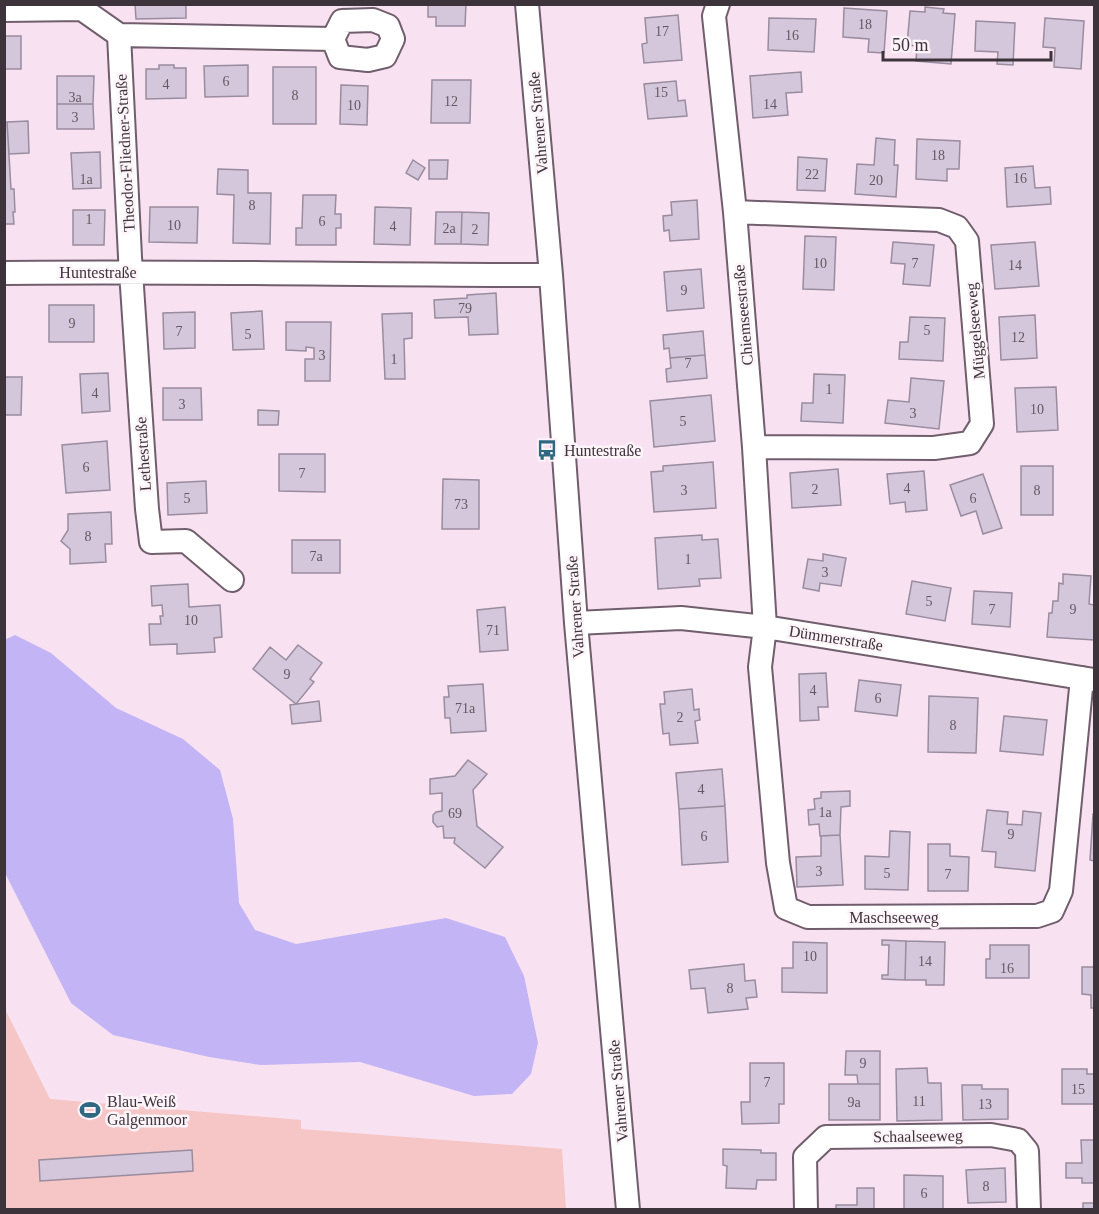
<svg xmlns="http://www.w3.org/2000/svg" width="1099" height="1214" viewBox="0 0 1099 1214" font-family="'Times New Roman',serif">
	<rect width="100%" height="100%" fill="#f8e2f2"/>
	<path fill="#f6c5c5" d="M5,1009L50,1099L301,1120V1129L562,1149L566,1209L5,1210Z"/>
	<path fill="#c2b4f5" d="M15,635L51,653L116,708L183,739L220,770L233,819L239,903L255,930L296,944L446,918L505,937L524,976L538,1043L531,1074L512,1094L474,1096L360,1062L261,1065L209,1057L113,1035L71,1003L5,873L4,640Z"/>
	<path fill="#d5c7db" stroke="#998c9f" stroke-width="1.5" d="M135,4H186V18L136,19Z
		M428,4H466L465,26H436V17H428Z
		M925,7L944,9L943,13L955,14L951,64L916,61L917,46L907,45L910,11L925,12Z
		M844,8L887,11L884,53L868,52L869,39L843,37Z
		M678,15L682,60L644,63L642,44L647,43L645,18Z
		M769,18L816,19L814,52L768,50Z
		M1045,18L1084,21L1081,69L1054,67L1055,48L1043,47Z
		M976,21L1015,23L1013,65L997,64L998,52L975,51Z
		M4,36H21V69H4Z
		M159,65H174V68H186V98L146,99V69H159Z
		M248,65V96L205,97L204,66Z
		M273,67H316V124H273Z
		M801,72L802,92L786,93L788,115L753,118L750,76Z
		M57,76H94L93,104H57Z
		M432,80H471L470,123H431Z
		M676,81L678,101L685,100L687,116L648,119L644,84Z
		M341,85L368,86L367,125L340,124Z
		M57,104H93L94,129H57Z
		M28,121L29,153L9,154L7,122Z
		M4,122H7L11,189H14L15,212H13L14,224H4Z
		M876,138L895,140L894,165H898L896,197L855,194L857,164L874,165Z
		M917,139L960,141L959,169H947V181L916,179Z
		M100,152L101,188L73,189L71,153Z
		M798,157L827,159L825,191L797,190Z
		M413,160L425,168L418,180L406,173Z
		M429,160H448L447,179H429Z
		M1033,166L1035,188L1050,187L1051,204L1007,207L1005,168Z
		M218,169L248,170V193H271L270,244L233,243L234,195L217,194Z
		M303,195H336L335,214H341V228H336V245H296V228H302Z
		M697,200L699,239L670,241L669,230L664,231L663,216L672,215L671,202Z
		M150,207H198L197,243L149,242Z
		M375,207L411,208L410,245L374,244Z
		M73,210H105L104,245H73Z
		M436,212H462L461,244H435Z
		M462,212L489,213L488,245L461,244Z
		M805,236L836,237L834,290L803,289Z
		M893,242L934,245L930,286L903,284L905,264L891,263Z
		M1035,242L1039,286L995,289L991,245Z
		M701,269L704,308L667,311L664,272Z
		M496,293L498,334L469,335L468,317L435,318L434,300L467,298V295Z
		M49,305H94V342H49Z
		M262,311L264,349L233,350L231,313Z
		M195,312V348L164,349L163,313Z
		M412,313V338L404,339L405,379H385L382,314Z
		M1035,315L1037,358L1001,360L999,317Z
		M910,317L945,318L943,361L899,359L900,342H908Z
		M286,322H331L330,381H305V359H314V348L306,347V351L286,350Z
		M703,331L705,355L670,358L669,348L664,349L663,335Z
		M705,355L707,378L667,382L666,369L671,368L670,358Z
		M108,373L110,411L82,413L80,374Z
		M814,374L845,375L843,423L801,421L802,403H813Z
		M4,377H22L21,415H4Z
		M911,378L944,381L939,429L885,423L888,400L909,402Z
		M1056,387L1058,430L1017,432L1015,388Z
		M163,388H201L202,420H163Z
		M711,395L715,441L654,447L650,401Z
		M258,410L279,411L278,425H258Z
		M107,441L110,490L66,493L62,445Z
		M279,454H325V492L279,491Z
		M713,462L716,508L654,512L651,472L663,471V466Z
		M1021,466H1053V515H1021Z
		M838,469L841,505L792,508L790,473Z
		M924,471L927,510L906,512L905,502L890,504L887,474Z
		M983,474L1002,528L983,534L976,511L961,516L950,485Z
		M443,479L479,480V529H442Z
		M206,481L207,513L168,515L167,483Z
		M111,512L112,544H105L106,562L70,564V549L61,541L68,530V514Z
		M702,535V540L718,539L721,578L699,579L700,586L658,589L655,538Z
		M292,540H340V573H292Z
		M823,554L846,558L841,586L820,583L819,591L803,588L808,559L823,561Z
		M1063,574L1091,576L1089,604L1094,605V640L1047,637L1049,613H1052L1053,601H1058L1059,583L1063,584Z
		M912,581L951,588L945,621L906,614Z
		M188,584L189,607L220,605L222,637L214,638L215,652L177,654V644L150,645L149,624H161L160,616H163L162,605L152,606L151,586Z
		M974,591L1012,593L1010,627L972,624Z
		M505,607L508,650L480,652L477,610Z
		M298,645L322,663L310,679L314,682L296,704L253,669L270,647L286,660Z
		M826,673L828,707H818L819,720L800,721L799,674Z
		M859,680L901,685L897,716L855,711Z
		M483,684L486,731L451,733L450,718H445L444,697H449L448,686Z
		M692,689L694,710L699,709V713L700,720L695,721L698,743L670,745L669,733L663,734L660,704H665L664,692Z
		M929,696L978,698L976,753L928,752Z
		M319,701L321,721L292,724L290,705Z
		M1004,716L1047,720L1043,755L1000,751Z
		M468,760L487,774L473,790L477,826L503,847L485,868L454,843L455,838H444L443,826L437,827L433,822V815L436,812L442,811V793L430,794V779L455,776Z
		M722,769L725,806L679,809L676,773Z
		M850,791V806L841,807L840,835L820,836L819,824L809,825L808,810L815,809L814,799L821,798V792Z
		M725,806L728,862L682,865L679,809Z
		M987,810L1008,812L1007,824L1022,825L1023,811L1041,813L1035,871L995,867L996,852L982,851Z
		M1093,814H1094V861L1090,860Z
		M890,831L910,832L908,890L865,889V856L889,857Z
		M840,835L843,885L797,887L796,857L821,856V836Z
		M928,844H950V856L969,857L968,891H928Z
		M882,940L906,941L905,980L882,979V975H888L889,945H882Z
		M906,941L945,942L944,985H926V980H905Z
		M793,942L827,943V993L782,992V968H793Z
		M990,945H1029V978H986V959H990Z
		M744,964L745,981L755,980L757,997L746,998L748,1009L708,1013L705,988L691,989L689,970Z
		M1082,967H1094V1008H1091V995L1082,994Z
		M846,1051H880V1084H858L857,1075H845Z
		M750,1063H784V1104H779V1123L742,1124L741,1102H750Z
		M927,1068L928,1083H941L942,1120L897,1121L896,1069Z
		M1062,1069H1087V1074H1094V1104H1062Z
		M829,1084H880V1120H829Z
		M962,1085H982V1089H1008V1119L963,1120Z
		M1081,1140H1094V1183H1082V1178H1066V1163H1082Z
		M723,1149L761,1150V1153H776V1180H757L756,1189L726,1188L727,1166L723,1165Z
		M192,1150L193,1171L40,1181L39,1160Z
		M1005,1168L1006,1202L968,1203L966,1170Z
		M904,1175L943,1176V1210H904Z
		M857,1188H874V1210H836V1205H857Z
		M1083,1203H1094V1210H1083Z"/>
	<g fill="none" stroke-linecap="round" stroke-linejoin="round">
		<g stroke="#715e6c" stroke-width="26">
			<path id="street" d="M527,4L551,275L576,623L628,1210
				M718,4L714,16L735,212L754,447L765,627L760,667L778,863L786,908L808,917L1037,916L1052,911L1061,891L1082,678
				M4,10L82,9L119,35L333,39
				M373,20L388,26L393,39L385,56L368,60L340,57L333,39L342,21Z
				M119,35L130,257L147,509L151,542L186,541L232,580
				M735,212L939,220L957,227L967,241L982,424L970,443L934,448L754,447
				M4,273C187,271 369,275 551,275
				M576,623L681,618L765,627L1094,680
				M806,1210L805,1157L826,1137L991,1135L1018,1140L1027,1151L1029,1210"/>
		</g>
		<use href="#street" stroke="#fff" stroke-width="22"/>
	</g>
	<defs>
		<g id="bus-bare" transform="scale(1.62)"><path d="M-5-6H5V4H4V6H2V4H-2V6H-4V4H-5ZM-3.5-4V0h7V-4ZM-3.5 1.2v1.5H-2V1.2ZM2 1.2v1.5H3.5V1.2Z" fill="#306882" stroke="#fdf4fa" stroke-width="2.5" paint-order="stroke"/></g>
		<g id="stadium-bare" transform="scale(1.62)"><path d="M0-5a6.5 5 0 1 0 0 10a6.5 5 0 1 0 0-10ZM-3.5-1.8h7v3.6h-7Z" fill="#306882" stroke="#fdf4fa" stroke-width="2.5" paint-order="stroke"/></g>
	</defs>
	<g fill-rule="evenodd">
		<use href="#bus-bare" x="547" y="450"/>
		<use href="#stadium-bare" x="90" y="1110"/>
	</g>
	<g text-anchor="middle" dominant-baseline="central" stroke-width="5" stroke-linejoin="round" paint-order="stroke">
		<g font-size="14" fill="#625962">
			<text x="865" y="24">18</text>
			<text x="662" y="31">17</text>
			<text x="792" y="35">16</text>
			<text x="226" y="81">6</text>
			<text x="166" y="84">4</text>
			<text x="661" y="92">15</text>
			<text x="295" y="95">8</text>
			<text x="75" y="97">3a</text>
			<text x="451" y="101">12</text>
			<text x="770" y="104">14</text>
			<text x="354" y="105">10</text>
			<text x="75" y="117">3</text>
			<text x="938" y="155">18</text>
			<text x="812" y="174">22</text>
			<text x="1020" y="178">16</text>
			<text x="86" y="179">1a</text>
			<text x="876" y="180">20</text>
			<text x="252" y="205">8</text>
			<text x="89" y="219">1</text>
			<text x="322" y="221">6</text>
			<text x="174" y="225">10</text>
			<text x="393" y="226">4</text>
			<text x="449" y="228">2a</text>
			<text x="475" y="229">2</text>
			<text x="820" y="263">10</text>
			<text x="915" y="263">7</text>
			<text x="1015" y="265">14</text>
			<text x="684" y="290">9</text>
			<text x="465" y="308">79</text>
			<text x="72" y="323">9</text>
			<text x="927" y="330">5</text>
			<text x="179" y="331">7</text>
			<text x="248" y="334">5</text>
			<text x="1018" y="337">12</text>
			<text x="322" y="355">3</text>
			<text x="394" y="359">1</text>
			<text x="688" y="363">7</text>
			<text x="829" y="389">1</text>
			<text x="95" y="393">4</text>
			<text x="182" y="404">3</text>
			<text x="1037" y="409">10</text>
			<text x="913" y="413">3</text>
			<text x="683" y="421">5</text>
			<text x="86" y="467">6</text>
			<text x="302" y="473">7</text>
			<text x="907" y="488">4</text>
			<text x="815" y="489">2</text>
			<text x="684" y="490">3</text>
			<text x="1037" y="490">8</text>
			<text x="187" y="498">5</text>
			<text x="973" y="498">6</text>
			<text x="461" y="504">73</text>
			<text x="88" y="536">8</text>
			<text x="316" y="556">7a</text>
			<text x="688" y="559">1</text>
			<text x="825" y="572">3</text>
			<text x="929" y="601">5</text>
			<text x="992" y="609">7</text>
			<text x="1073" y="609">9</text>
			<text x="191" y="620">10</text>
			<text x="493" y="630">71</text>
			<text x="287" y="674">9</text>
			<text x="813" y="690">4</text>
			<text x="878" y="698">6</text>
			<text x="465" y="708">71a</text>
			<text x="680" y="717">2</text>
			<text x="953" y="725">8</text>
			<text x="701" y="789">4</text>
			<text x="825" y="812">1a</text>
			<text x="455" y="813">69</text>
			<text x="1011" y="834">9</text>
			<text x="704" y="836">6</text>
			<text x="819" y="871">3</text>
			<text x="887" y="873">5</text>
			<text x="948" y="874">7</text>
			<text x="810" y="956">10</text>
			<text x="925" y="961">14</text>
			<text x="1007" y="968">16</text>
			<text x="730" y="988">8</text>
			<text x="863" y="1063">9</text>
			<text x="767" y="1082">7</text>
			<text x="1078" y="1089">15</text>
			<text x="919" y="1101">11</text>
			<text x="854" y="1102">9a</text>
			<text x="985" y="1104">13</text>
			<text x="986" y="1186">8</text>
			<text x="924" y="1193">6</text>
		</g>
		<g font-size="16" fill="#3c343a" stroke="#fdf4fa">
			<text transform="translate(538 123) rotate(-95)">Vahrener Straße</text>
			<text transform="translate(125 153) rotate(-93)">Theodor-Fliedner-Straße</text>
			<text x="98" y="272">Huntestraße</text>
			<text transform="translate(743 315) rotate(-95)">Chiemseestraße</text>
			<text transform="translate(975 331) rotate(-95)">Müggelseeweg</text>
			<text transform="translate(143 454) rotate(-94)">Lethestraße</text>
			<text transform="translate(575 607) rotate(-94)">Vahrener Straße</text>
			<text transform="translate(836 638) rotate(9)">Dümmerstraße</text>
			<text x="894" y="917">Maschseeweg</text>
			<text transform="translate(618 1091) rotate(-95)">Vahrener Straße</text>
			<text transform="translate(918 1136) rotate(-1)">Schaalseeweg</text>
		</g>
		<g font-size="16" fill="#3c343a" stroke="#fdf4fa" text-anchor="start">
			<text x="564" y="450">Huntestraße</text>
			<text x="107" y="1101">Blau-Weiß<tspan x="107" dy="18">Galgenmoor</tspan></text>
		</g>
	</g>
	<rect width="1099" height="1214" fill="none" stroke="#3c343a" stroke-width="12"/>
	<path d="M883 51v9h168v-9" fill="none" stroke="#3c343a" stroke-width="3"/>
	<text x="892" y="51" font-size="18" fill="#3c343a" stroke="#fdf4fa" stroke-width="4.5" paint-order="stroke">50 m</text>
</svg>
